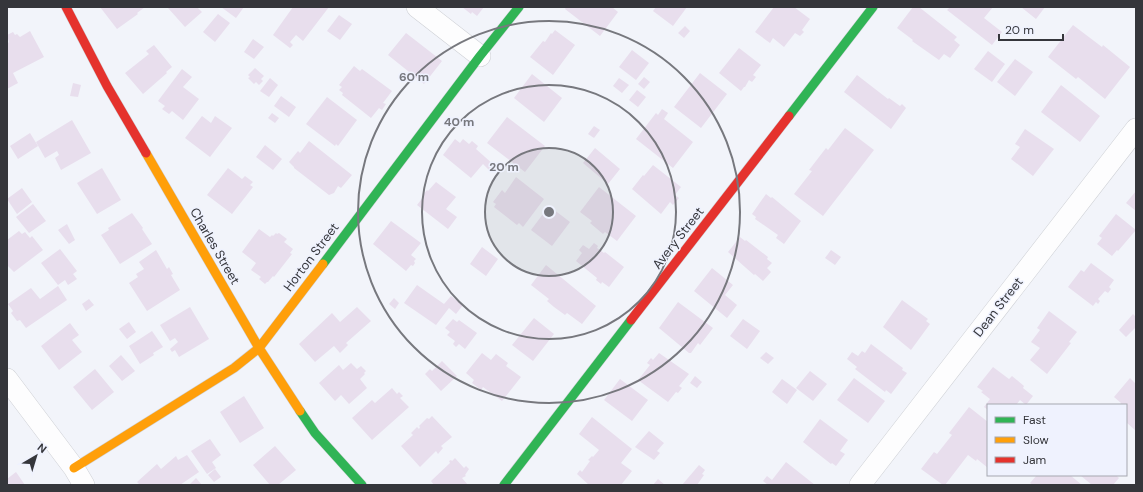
<svg xmlns="http://www.w3.org/2000/svg" width="1143" height="492" viewBox="0 0 1143 492" font-family="'DM Sans',sans-serif">
	<rect width="100%" height="100%" fill="#f2f4fa"/>
	<path fill="#e8deed" d="M100,7H145L137,13L138,14L117,29Z
		M170,7H197L202,12L185,27L168,8Z
		M221,7H244L236,18Z
		M293,7H329L303,41L296,35L290,42L293,45L290,48L273,35Z
		M462,7H484L477,16L472,12L471,14Z
		M566,7H612L618,12L600,36L565,9Z
		M656,7H687L673,26L653,11Z
		M774,7H794L810,19L802,30L804,32L800,36L795,33L784,47L773,38L770,43L755,32Z
		M913,7H919L957,37L954,40L960,45L950,58L944,54L939,60L912,41L913,40L897,28Z
		M950,7H993L984,18L1002,32L992,45L947,10Z
		M1021,7H1045L1036,19Z
		M218,14L230,23L215,42L203,32Z
		M339,15L352,24L340,40L327,31Z
		M1073,25L1102,47L1103,45L1130,67L1105,99L1078,77L1076,79L1048,57Z
		M685,26L690,31L684,38L678,33Z
		M555,30L575,45L553,75L530,57L543,41L545,42L551,33L552,34Z
		M30,31L44,57L13,73L18,83L7,89V44L9,42L7,35L13,32L15,35L17,34L20,37Z
		M406,33L442,61L424,84L388,55Z
		M253,39L264,47L254,59L244,52Z
		M154,45L172,67L166,72L167,73L143,94L125,73L149,54L146,51Z
		M739,48L761,65L753,75L756,77L752,82L749,80L745,87H744L741,91L719,73Z
		M632,50L649,63L636,80L619,67Z
		M988,51L1005,64L992,82L974,69Z
		M1015,59L1033,72L1015,96L997,82Z
		M354,66L360,71L362,69L392,91L383,103L386,104L382,110L379,108L371,118L342,95L343,93L339,90L342,87L339,85Z
		M255,68L264,76L261,79L263,81L259,85L256,82L254,84L248,78L250,77L248,75Z
		M182,69L192,77L183,87L199,99L183,120L172,111L169,114L162,109L165,106L158,101Z
		M700,73L727,94L701,128L674,107Z
		M532,74L562,98L544,122L514,98Z
		M857,75L888,99L889,98L900,106L902,104L906,108L891,129L844,92Z
		M644,77L650,82L644,89L638,84Z
		M270,78L278,85L269,97L260,91Z
		M619,78L629,85L622,93L613,86Z
		M73,83L81,85L78,97L70,96Z
		M1061,85L1100,116L1080,142L1041,112Z
		M637,90L646,97L638,107L629,100Z
		M281,96L296,107L289,117L274,106Z
		M327,97L357,120L338,146L336,144L335,146L306,124Z
		M662,109L668,113L664,119L693,142L673,168L636,139L656,113L658,115Z
		M272,113L279,118L275,123L268,118Z
		M202,116L211,123L215,116L232,128L210,157L185,138Z
		M507,117L545,146L525,172L487,143Z
		M72,120L91,153L61,170L55,158L59,155L57,151L45,158L36,142Z
		M594,126L600,130L594,138L588,134Z
		M845,128L874,150L823,216L794,194L812,171L809,170L826,148L828,150Z
		M1025,129L1054,149L1033,176L1011,159L1020,147L1015,144Z
		M30,133L38,146L18,159L10,146Z
		M455,139L460,143L463,139L469,144L472,141L478,146L476,149L494,165L489,170L483,164L471,178L443,155Z
		M309,141L352,175L341,188L338,186L334,193L329,195L294,168V167L289,162L298,151L300,153Z
		M265,145L282,159L273,170L256,157Z
		M595,148L620,169L608,184L583,163Z
		M653,165L681,187L675,195L679,198L673,205L670,202L661,214L632,189L643,175L644,176Z
		M102,168L121,200L97,214L77,183Z
		M228,168L242,179L245,176L253,182L250,185L253,187L232,214L207,195Z
		M516,177L544,199L523,227L519,223L517,225L494,207L496,204L493,202L502,190L505,193Z
		M436,182L456,197L446,209L457,217L448,229L417,205L424,196L423,195L427,190L428,191Z
		M599,187L636,216L617,241L605,232L603,234L590,223L592,221L580,212Z
		M22,188L32,202L17,214L7,199Z
		M1136,191V211L1126,203Z
		M766,194L771,198L772,197L801,221L784,244L776,238L778,235L755,219L756,217L752,214Z
		M33,204L46,221L29,233L16,217Z
		M549,206L570,222L552,246L531,230Z
		M132,213L143,228L142,229L152,244L120,264L101,235L109,230L108,228Z
		M1116,214L1136,230L1118,251L1117,250L1112,256L1097,244L1102,238L1099,236Z
		M391,221L421,243L411,255L416,259L414,261L415,263L413,266L411,265L406,271L373,244Z
		M67,224L75,240L69,244L58,230Z
		M259,229L270,237L272,235L273,236L276,233L277,234L279,233L287,239L284,242L293,249L290,253L292,254L274,277L273,276L268,282H267L265,284L259,279L261,277L251,270L256,263L242,252Z
		M19,231L22,234L25,232L30,238L32,236L43,250L14,272L7,265V240Z
		M740,237L745,241L746,240L768,257L767,259L772,263L767,268L771,272L763,281L755,274L754,275L728,252Z
		M594,243L598,246L597,248L604,253L605,252L624,267L609,287L602,282L601,284L596,280L597,278L576,261L582,253L579,250L583,245L589,249Z
		M482,247L498,259L486,276L470,264Z
		M60,249L77,271L73,274L77,279L68,285L65,280L58,285L41,263Z
		M156,250L167,269L169,267L173,274L171,275L180,290L147,311L129,283L138,277L136,274L144,269L139,262Z
		M831,250L841,257L835,265L825,258Z
		M1091,263L1114,280L1109,287L1111,289L1108,293L1105,291L1098,299L1100,301L1098,304L1096,302L1093,306L1068,287L1081,270L1084,272Z
		M546,265L596,306L582,324L567,313L565,315L554,307L547,301L549,299L531,285Z
		M712,268L733,285L725,295L737,305L727,318L694,291Z
		M417,285L444,304L451,296L463,305L456,314L449,308L436,325L404,303Z
		M58,286L67,300L26,328L20,320L17,321L11,313L13,311L8,304L31,288L40,299Z
		M394,298L399,303L395,309L389,304Z
		M89,299L94,305L86,311L82,304Z
		M902,300L928,319L926,321L930,324L911,350L883,327Z
		M678,302L713,328L700,345L698,343L691,353H689L659,328Z
		M190,307L209,339L179,357L175,350L172,352L170,349L178,342L175,338L170,341L160,325Z
		M357,307L371,321L346,343L348,345L340,353L334,346L315,362L299,344L332,313L340,322Z
		M1049,311L1077,332L1069,342L1071,343L1047,374L1030,360L1040,348L1031,342L1040,330L1037,328Z
		M1133,314L1136,317V327L1126,337L1119,330Z
		M534,318L554,334L533,361L512,345Z
		M453,319L457,322L459,320L477,333L465,349L459,344L456,347L453,344L455,341L447,335L450,332L445,328Z
		M743,319L760,331L747,349L730,336Z
		M129,322L136,332L127,339L119,329Z
		M70,323L79,335L72,340L82,352L59,370L41,346Z
		M152,331L163,347L153,353L154,355L140,364L129,346Z
		M871,344L903,368L902,370L907,373L891,394L886,390L885,392L855,369L857,367L847,359L852,352L858,356L862,351L865,353Z
		M766,352L774,358L768,364L760,358Z
		M482,353L491,360L496,354L508,363L506,366L521,377L502,401L483,387L481,390L472,383L474,380L466,373Z
		M659,353L689,374L679,386L682,388L678,393L676,392L668,402L638,380L650,365L647,363L651,358L653,360Z
		M121,355L135,371L122,381L109,366Z
		M442,361L457,376L441,391L425,374L430,369L432,371Z
		M351,363L357,369L361,366L366,371L364,373L365,374L360,379L367,388L349,404L341,395L335,401L319,383L339,365L343,370Z
		M993,367L1009,379L1012,376L1024,386L1023,388L1033,396L1026,405L1020,400L1016,405H988V410L984,407L990,399L981,392L983,391L977,387Z
		M95,369L114,392L92,410L73,387Z
		M810,371L827,384L813,401L796,388Z
		M695,376L702,382L697,388L690,383Z
		M854,378L885,401L868,423L837,400Z
		M1130,378L1136,384V431L1126,422V405H1120L1121,403L1114,397Z
		M620,379L648,400L632,421L604,400Z
		M782,379L797,390L787,404L772,392Z
		M392,388L397,394L399,392L403,396L400,398L409,407L372,440L352,418L372,400L375,403Z
		M244,396L264,428L240,443L220,412Z
		M969,407L988,422V468L977,459L976,461L968,455L945,485H943L921,469L934,452L937,454L952,435L949,433Z
		M432,416L452,437L441,446L443,448L438,454L436,451L420,467L401,446L413,435L411,433L417,427L419,429L420,427L419,426L427,418L429,419Z
		M592,417L632,449L621,463L632,471L621,485H589L577,474L580,470L582,472L590,461L588,460L592,456L593,457L599,450L579,434Z
		M820,419L848,440L840,451L845,454L836,466L832,463L831,464L803,442Z
		M649,431L664,443L657,451L660,453L654,460L635,447Z
		M210,439L221,455L212,462L216,468L207,474L191,451Z
		M275,446L296,470L278,485H270L253,465Z
		M187,455L199,472L180,485H140L137,482L157,464L161,469L176,456L178,460Z
		M455,458L464,468L466,466L469,469L465,475L466,476L462,478L468,485H434L431,481L450,463L449,461L451,460L452,461Z
		M786,462L815,485H768L763,481L767,476L772,480Z
		M699,465L705,470L702,474L704,475L697,485H682Z
		M215,469L221,477L214,482L208,475Z
		M16,472L25,485H7V479Z
		M1037,475H1070L1082,485H1033L1030,483Z
		M1080,475H1116L1119,478L1113,485H1092Z
		M196,478L202,485H189Z
		M658,479L665,485H653Z"/>
	<g fill="none" stroke-linecap="round" stroke-linejoin="round">
		<g stroke="#ced0d5" stroke-width="22">
			<path id="street" d="M417,7L480,56
				M7,379L74,468L84,485
				M860,485L1136,129"/>
		</g>
		<g stroke="#ced0d5" stroke-width="10">
			<path id="fast" d="M789,116L873,7
				M323,264L480,56L519,7
				M300,411L315,433L362,485
				M504,485L631,320"/>
		</g>
		<g stroke="#ced0d5" stroke-width="10">
			<path id="slow" d="M146,153L259,348L300,411
				M74,468L234,368L259,348L323,264"/>
		</g>
		<g stroke="#ced0d5" stroke-width="10">
			<path id="jam" d="M66,7L107,86L146,153
				M631,320L789,116"/>
		</g>
		<use href="#street" stroke="#fdfdfe" stroke-width="21"/>
		<use href="#fast" stroke="#30b455" stroke-width="9"/>
		<use href="#slow" stroke="#ff9f0a" stroke-width="9"/>
		<use href="#jam" stroke="#e5322d" stroke-width="9"/>
	</g>
	<circle cx="549" cy="212" r="64" fill="#77787e" fill-opacity=".12"/>
	<g fill="none" stroke="#77787e" stroke-width="2">
		<circle cx="549" cy="212" r="64"/>
		<circle cx="549" cy="212" r="127"/>
		<circle cx="549" cy="212" r="191"/>
	</g>
	<g text-anchor="middle" dominant-baseline="central" stroke-width="3" stroke-linejoin="round" paint-order="stroke">
		<g font-size="13" fill="#35363b" stroke="#eff2fe">
			<text transform="translate(678 238) rotate(-52)">Avery Street</text>
			<text transform="translate(215 246) rotate(60)">Charles Street</text>
			<text transform="translate(311 257) rotate(-53)">Horton Street</text>
			<text transform="translate(998 307) rotate(-52)">Dean Street</text>
		</g>
	</g>
	<circle cx="549" cy="212" r="6" fill="#77787e" stroke="#eff2fe" stroke-width="2"/>
	<g font-size="12" text-anchor="middle" font-weight="bold" fill="#77787e" stroke="#eff2fe" stroke-width="3" stroke-linejoin="round" paint-order="stroke">
		<text x="414" y="81">60 m</text>
		<text x="459" y="126">40 m</text>
		<text x="504" y="171">20 m</text>
	</g>
	<rect width="1143" height="492" fill="none" stroke="#35363b" stroke-width="16"/>
	<rect x="987" y="404" width="140" height="72" fill="#eff2fe" stroke="#a5a7b0"/>
	<rect x="995" y="417" width="20" height="6" fill="#30b455" stroke="#a5a7b0"/>
	<text x="1023" y="424" font-size="12" fill="#35363b">Fast</text>
	<rect x="995" y="437" width="20" height="6" fill="#ff9f0a" stroke="#a5a7b0"/>
	<text x="1023" y="444" font-size="12" fill="#35363b">Slow</text>
	<rect x="995" y="457" width="20" height="6" fill="#e5322d" stroke="#a5a7b0"/>
	<text x="1023" y="464" font-size="12" fill="#35363b">Jam</text>
	<g transform="translate(36 456) rotate(38)" stroke="#eff2fe" stroke-width="3" paint-order="stroke">
	<path d="M0-3L7 15L0 10L-7 15Z" fill="#35363b"/>
	<text y="-6" font-size="11" font-weight="bold" text-anchor="middle" fill="#35363b">N</text>
	</g>
	<path d="M999 34v6h64v-6" fill="none" stroke="#35363b" stroke-width="2"/>
	<text x="1005" y="34" font-size="12" fill="#35363b" stroke="#eff2fe" stroke-width="3" paint-order="stroke">20 m</text>
</svg>
